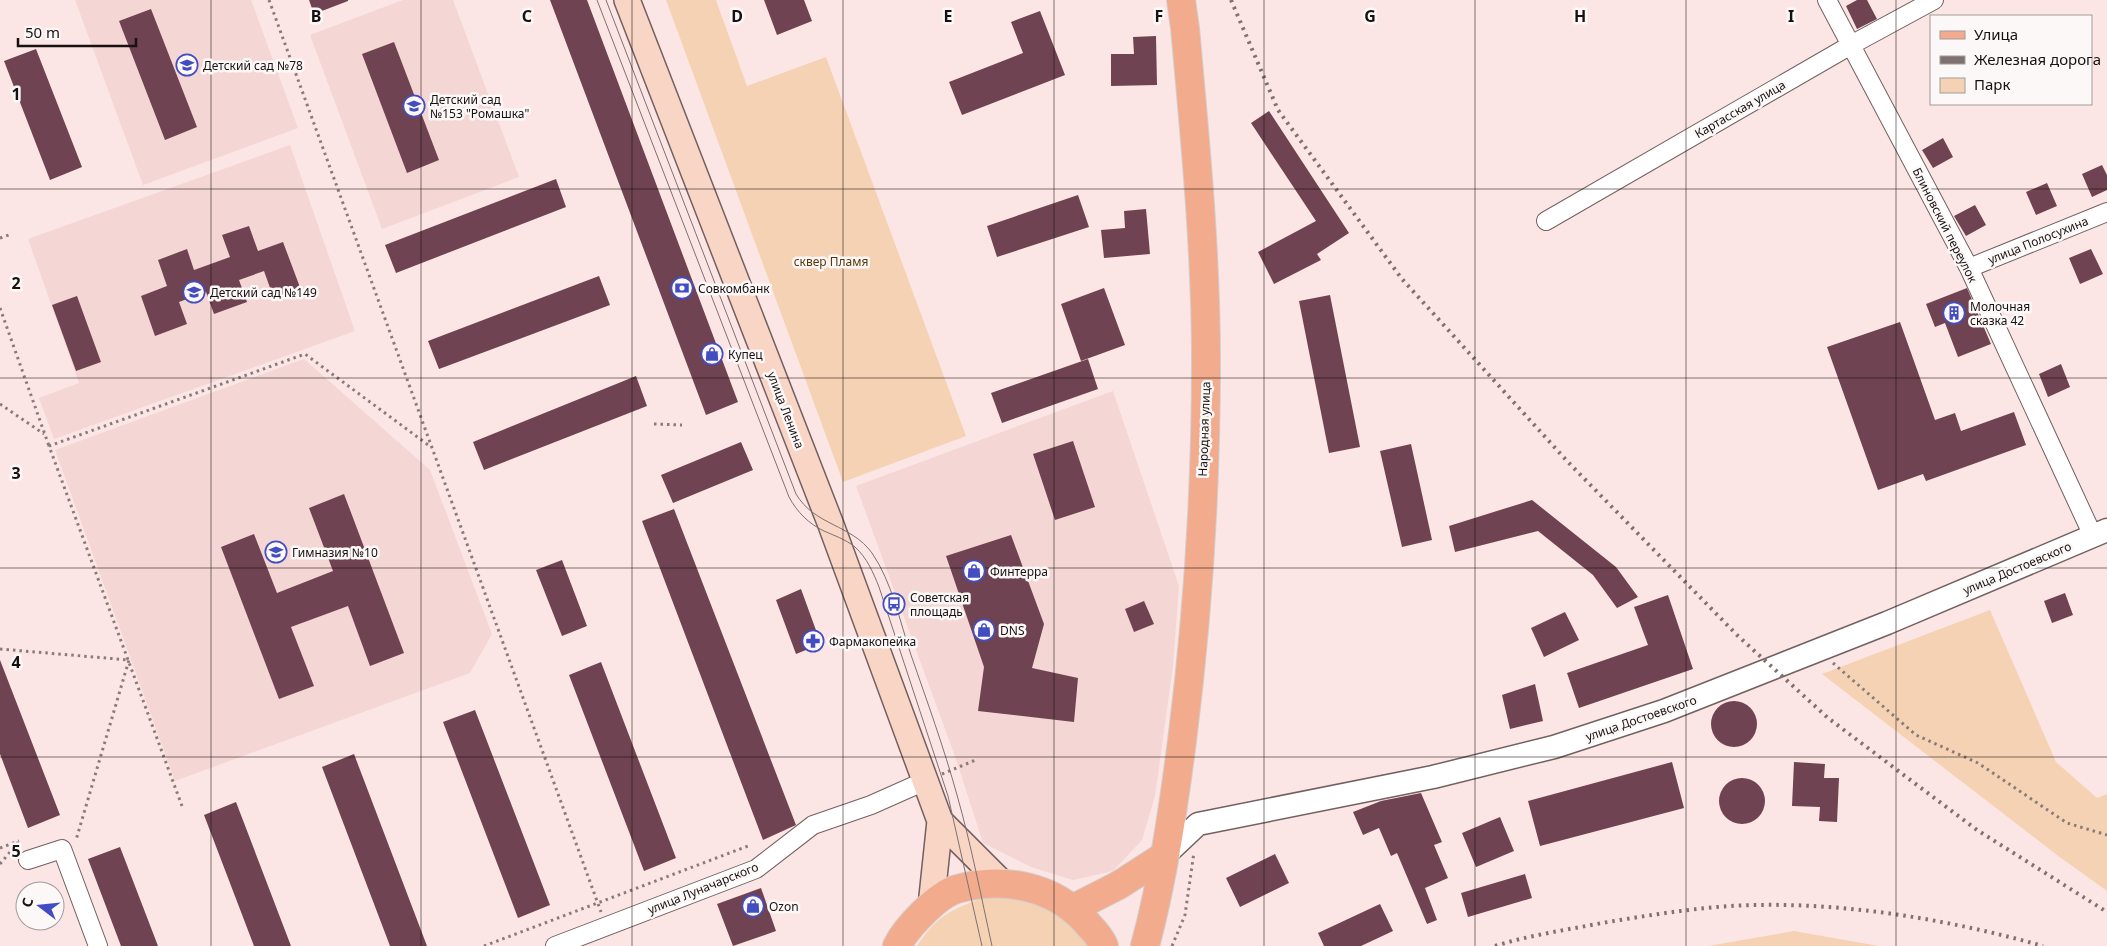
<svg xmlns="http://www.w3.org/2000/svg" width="2107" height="946" viewBox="0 0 2107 946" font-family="'Noto Sans',sans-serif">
	<rect width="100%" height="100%" fill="#fce6e5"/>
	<path fill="#f4d6d4" d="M75,0H251L298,128L143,185Z
		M403,0H453L519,177L382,229L310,35Z
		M290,145L355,331L54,439L39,398L79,383L28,239Z
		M304,359L430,470L492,634L470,673L175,781L55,450Z
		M1113,391L1179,586L1173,666L1155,796L1142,840L1113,871L1073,880L1031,867L983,843L956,759L856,486Z"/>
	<path fill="#f5d2b3" d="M666,0H716L747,86L826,57L966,436L843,482Z
		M1990,610L2056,762L2097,798L2107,794V891L2057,855L1822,674Z
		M989,896L1023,897L1056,909L1092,946H917C938,914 954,908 989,896Z
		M1794,931L1879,946H1708Z"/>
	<path fill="#6f4351" d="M309,0H348V1L314,14Z
		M550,0H587L738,402L706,415Z
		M764,0H804L812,21L777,35Z
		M1857,0H1867L1877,19L1857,29L1846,6Z
		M151,9L197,127L165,140L119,21Z
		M1040,11L1065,75L962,115L949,82L1023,53L1011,22Z
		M1156,36L1157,85L1111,86V54H1134L1133,37Z
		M394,42L439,160L407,173L362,54Z
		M36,49L82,167L50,180L4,61Z
		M1269,111L1349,233L1317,254L1321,260L1274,284L1258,252L1316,221L1251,123Z
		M1943,138L1953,157L1933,168L1922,150Z
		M2102,165L2107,175V190L2092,197L2082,174Z
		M556,179L566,207L396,273L385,245Z
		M2047,183L2057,206L2036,215L2026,192Z
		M1078,195L1089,227L997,257L987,226Z
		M1975,205L1986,225L1966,236L1954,216Z
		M1146,209L1150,254L1104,258L1101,230L1125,228L1124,211Z
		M249,226L258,251L283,242L301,290L274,299L264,271L239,280L247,302L214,314L206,292L179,302L187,324L155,336L141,296L167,286L158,260L187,249L194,270L230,257L222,235Z
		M2091,249L2103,274L2080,284L2069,258Z
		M599,276L610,305L439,369L428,341Z
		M1104,288L1125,345L1081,361L1061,304Z
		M1967,288L1991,344L1958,357L1945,323L1935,327L1926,304Z
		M1330,295L1360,447L1329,453L1299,301Z
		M77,296L101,362L76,371L52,305Z
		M1900,322L1935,420L1955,413L1961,431L2014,412L2026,445L1926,481L1923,474L1878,490L1827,347Z
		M1088,359L1098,389L1002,423L991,393Z
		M2061,364L2070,387L2048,397L2039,374Z
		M636,376L647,406L484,470L473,442Z
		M1073,441L1095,507L1055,520L1033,454Z
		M741,442L753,470L673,503L661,475Z
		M1411,444L1432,540L1402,547L1380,451Z
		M344,494L404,653L370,666L348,606L291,627L314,686L279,699L221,547L254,534L277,593L333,571L309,508Z
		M1532,500L1616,567L1638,597L1617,608L1593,575L1538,531L1455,552L1449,526Z
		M674,509L796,825L763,840L642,521Z
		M1011,535L1044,624L1032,668L1078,678L1074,722L978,711L984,667L946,556Z
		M562,560L587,626L562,636L536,570Z
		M801,589L821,644L796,654L776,600Z
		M2065,593L2073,615L2052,623L2044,601Z
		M1668,595L1693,669L1579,708L1567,673L1648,645L1634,607Z
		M1144,601L1154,624L1134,632L1125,609Z
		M1565,612L1579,640L1544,657L1531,628Z
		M0,660L60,815L28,828L0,754Z
		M601,662L676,858L644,871L569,675Z
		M1535,684L1543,721L1510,729L1502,695Z
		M1711 724a23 23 0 1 1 46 0a23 23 0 1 1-46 0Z
		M475,710L550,905L518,918L443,722Z
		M354,754L427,946H390L322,767Z
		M1672,762L1684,808L1540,846L1528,801Z
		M1794,762L1825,764L1824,778H1839L1837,822L1819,821L1820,807L1792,806Z
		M1719 801a23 23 0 1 1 46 0a23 23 0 1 1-46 0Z
		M1421,793L1442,842L1434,845L1448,878L1425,888L1437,920L1427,924L1397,853L1391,856L1379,828L1363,835L1353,812L1381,801Z
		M236,802L291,946H254L204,815Z
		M1500,817L1514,851L1476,867L1462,833Z
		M120,847L158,946H121L88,859Z
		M1275,854L1289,883L1240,907L1226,878Z
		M1525,874L1532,898L1468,917L1461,893Z
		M761,888L776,931L733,946L717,904Z
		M1380,904L1393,931L1361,946H1324L1318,933Z"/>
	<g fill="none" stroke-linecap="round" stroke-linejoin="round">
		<g stroke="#736060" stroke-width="20">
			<path id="minor" d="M1827,0L1969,268L2093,536
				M1546,221L1851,45L1934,0
				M1969,268L2107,212
				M28,860L62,849L98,946
				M555,946L756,869L813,825L871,805L925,781"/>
		</g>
		<g stroke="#736060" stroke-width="25">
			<path id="tertiary" d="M1164,856L1198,824L1433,777L1554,747L1664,711L1887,623L2107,530"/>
		</g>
		<g stroke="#736060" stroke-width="28">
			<path id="secondary" d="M627,0L831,525L940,821L931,906
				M940,821L1002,883"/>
		</g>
		<g stroke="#d1cfcf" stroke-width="30">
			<path id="primary" d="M1074,908L1119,885L1164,856
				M897,946C906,928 937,895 957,889C1003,876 1054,886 1086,922C1093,930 1100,936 1104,946
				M1145,946C1163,879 1173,810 1182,741C1198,615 1206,488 1206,361C1206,251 1195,138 1185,28L1181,0"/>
		</g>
		<path stroke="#897b7a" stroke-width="3" stroke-dasharray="2.5 4" stroke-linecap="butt" d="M269,0L601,912
			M0,238L12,234
			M0,308L49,446
			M0,404L44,434
			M654,424L682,425
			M0,649L129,660L76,840
			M1833,663L1916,735L1978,763L2067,823L2107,835
			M942,774L978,759
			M182,806L49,446L305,354L431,447
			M0,848L19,841
			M0,864L20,840
			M484,946L748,846
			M1172,946L1185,915L1194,852"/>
		<use href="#minor" stroke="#fff" stroke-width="18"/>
		<use href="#tertiary" stroke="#fff" stroke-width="22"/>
		<use href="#secondary" stroke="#f9d5c6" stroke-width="25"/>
		<use href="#primary" stroke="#f2ac8d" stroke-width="28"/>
		<path stroke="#7e7170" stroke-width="1" d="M597,0L789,497C797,512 809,524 824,531C835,536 845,539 855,547C867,558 873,572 879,587L948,796L982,946
			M606,0L796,494C815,526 851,524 872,553C892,582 900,622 911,655C927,701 944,748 957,795C971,844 981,896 992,946"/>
		<path stroke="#7e7170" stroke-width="4" stroke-dasharray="2.5 5" stroke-linecap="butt" d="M1231,0L1278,110L1402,279L1567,461L1737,635L1828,718L1977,830L2107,912
			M1495,946C1530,935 1566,930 1602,923C1644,916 1687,909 1730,906C1833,900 1944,918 2043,946"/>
	</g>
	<path fill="none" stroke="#181111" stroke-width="1" stroke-opacity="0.55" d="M211,0V946M421,0V946M632,0V946M843,0V946M1054,0V946M1264,0V946M1475,0V946M1686,0V946M1896,0V946M0,189H2107M0,378H2107M0,568H2107M0,757H2107"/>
	<defs>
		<g id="school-ring" transform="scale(1.125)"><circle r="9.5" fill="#fdf8f8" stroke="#414dc1" stroke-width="1.5"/><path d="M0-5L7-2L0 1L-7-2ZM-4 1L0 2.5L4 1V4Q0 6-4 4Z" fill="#414dc1"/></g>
		<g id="bank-ring" transform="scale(1.125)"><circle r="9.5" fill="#fdf8f8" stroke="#414dc1" stroke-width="1.5"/><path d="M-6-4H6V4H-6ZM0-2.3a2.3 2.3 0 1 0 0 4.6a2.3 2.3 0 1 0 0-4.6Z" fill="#414dc1"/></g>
		<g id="building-ring" transform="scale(1.125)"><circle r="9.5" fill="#fdf8f8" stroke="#414dc1" stroke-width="1.5"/><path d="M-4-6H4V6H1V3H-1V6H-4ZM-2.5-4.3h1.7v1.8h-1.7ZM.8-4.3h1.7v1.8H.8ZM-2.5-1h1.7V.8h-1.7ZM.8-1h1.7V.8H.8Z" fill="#414dc1"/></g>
		<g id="shop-ring" transform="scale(1.125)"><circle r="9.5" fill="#fdf8f8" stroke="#414dc1" stroke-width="1.5"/><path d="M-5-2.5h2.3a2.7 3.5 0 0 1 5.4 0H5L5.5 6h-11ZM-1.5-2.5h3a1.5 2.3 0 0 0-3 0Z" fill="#414dc1"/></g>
		<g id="bus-ring" transform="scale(1.125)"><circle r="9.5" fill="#fdf8f8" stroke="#414dc1" stroke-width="1.5"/><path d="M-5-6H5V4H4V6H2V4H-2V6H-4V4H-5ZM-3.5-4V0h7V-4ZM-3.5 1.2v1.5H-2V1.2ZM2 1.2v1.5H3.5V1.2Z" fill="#414dc1"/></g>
		<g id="pharmacy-ring" transform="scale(1.125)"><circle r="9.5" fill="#fdf8f8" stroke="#414dc1" stroke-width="1.5"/><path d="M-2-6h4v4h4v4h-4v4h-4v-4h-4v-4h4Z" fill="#414dc1"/></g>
	</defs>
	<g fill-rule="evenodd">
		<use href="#school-ring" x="187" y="65"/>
		<use href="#school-ring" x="414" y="106"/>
		<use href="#bank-ring" x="682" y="288"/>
		<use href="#school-ring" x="194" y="292"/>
		<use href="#building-ring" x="1954" y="313"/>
		<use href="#shop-ring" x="712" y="354"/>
		<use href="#school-ring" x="276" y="552"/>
		<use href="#shop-ring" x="974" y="571"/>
		<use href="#bus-ring" x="894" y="604"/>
		<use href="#shop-ring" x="984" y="630"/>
		<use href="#pharmacy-ring" x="813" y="641"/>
		<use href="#shop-ring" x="753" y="906"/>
	</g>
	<g text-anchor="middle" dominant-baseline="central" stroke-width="5" stroke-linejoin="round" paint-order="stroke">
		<g font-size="12" fill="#181111" stroke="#fdf8f8" text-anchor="start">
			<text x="203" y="65">Детский сад №78</text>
			<text x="430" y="99">Детский сад<tspan x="430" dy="14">№153 "Ромашка"</tspan></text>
			<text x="698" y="288">Совкомбанк</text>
			<text x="210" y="292">Детский сад №149</text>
			<text x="1970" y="306">Молочная<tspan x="1970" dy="14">сказка 42</tspan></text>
			<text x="728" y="354">Купец</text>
			<text x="292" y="552">Гимназия №10</text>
			<text x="990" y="571">Финтерра</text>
			<text x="910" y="597">Советская<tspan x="910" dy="14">площадь</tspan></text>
			<text x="1000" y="630">DNS</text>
			<text x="829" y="641">Фармакопейка</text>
			<text x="769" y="906">Ozon</text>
		</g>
		<g font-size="12" fill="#181111" stroke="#fdf8f8">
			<text transform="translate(1740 109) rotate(-30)">Картасская улица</text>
			<text transform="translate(1945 225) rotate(63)">Блиновский переулок</text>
			<text transform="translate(2038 240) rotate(-22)">улица Полосухина</text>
			<text transform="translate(786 410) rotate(69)">улица Ленина</text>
			<text transform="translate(1204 429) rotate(-88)">Народная улица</text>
			<text transform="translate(2017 568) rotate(-23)">улица Достоевского</text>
			<text transform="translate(1641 718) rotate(-19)">улица Достоевского</text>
			<text transform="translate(703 888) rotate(-22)">улица Луначарского</text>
		</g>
		<g font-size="12" fill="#5b360b" stroke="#fdf8f8">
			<text x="831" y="261">сквер Пламя</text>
		</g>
	</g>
	<g font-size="16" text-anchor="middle" font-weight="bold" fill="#181111" stroke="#fdf8f8" stroke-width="5" stroke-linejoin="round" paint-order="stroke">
		<text x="316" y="22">B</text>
		<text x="527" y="22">C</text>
		<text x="737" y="22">D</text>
		<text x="948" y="22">E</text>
		<text x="1159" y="22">F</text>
		<text x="1370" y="22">G</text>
		<text x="1580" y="22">H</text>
		<text x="1791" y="22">I</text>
		<text x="16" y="100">1</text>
		<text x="16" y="289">2</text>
		<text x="16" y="479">3</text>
		<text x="16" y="668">4</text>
		<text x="16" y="857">5</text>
	</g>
	<rect x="1930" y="15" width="162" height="90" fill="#fdf8f8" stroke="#a19c9c"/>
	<rect x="1940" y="31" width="25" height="8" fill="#f2ac8d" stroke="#a19c9c"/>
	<text x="1974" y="40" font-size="15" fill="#181111">Улица</text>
	<rect x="1940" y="56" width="25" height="8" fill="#7e7170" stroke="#a19c9c"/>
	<text x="1974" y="65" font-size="15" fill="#181111">Железная дорога</text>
	<rect x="1940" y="78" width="25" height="15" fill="#f5d2b3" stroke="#a19c9c"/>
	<text x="1974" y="90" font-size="15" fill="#181111">Парк</text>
	<g transform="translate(40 906) rotate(286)"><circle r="24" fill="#fdf8f8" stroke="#a19c9c"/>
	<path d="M0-4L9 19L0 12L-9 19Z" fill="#414dc1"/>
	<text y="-8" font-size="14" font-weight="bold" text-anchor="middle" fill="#181111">С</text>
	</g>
	<path d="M18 38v8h118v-8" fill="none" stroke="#181111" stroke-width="2.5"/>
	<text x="25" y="38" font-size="15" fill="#181111" stroke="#fdf8f8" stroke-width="4" paint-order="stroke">50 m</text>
</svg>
